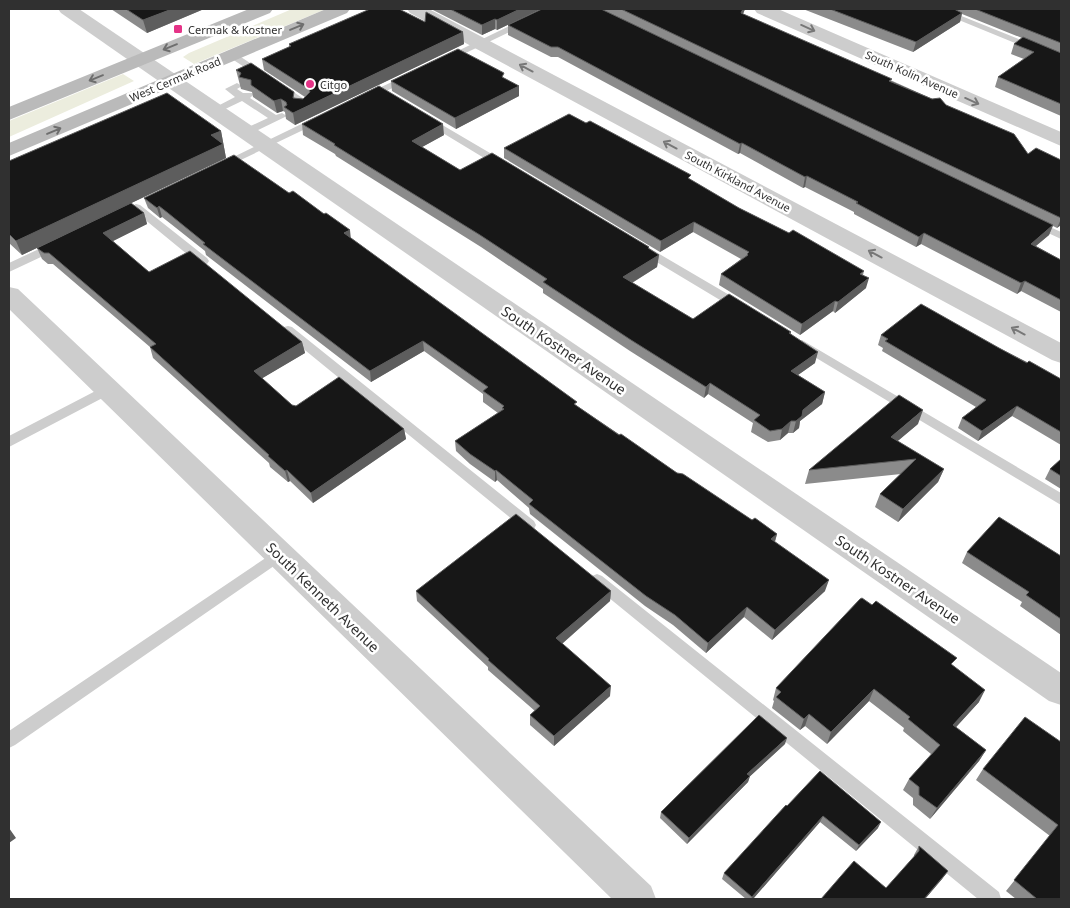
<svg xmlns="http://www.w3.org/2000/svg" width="1070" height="908" viewBox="0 0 1070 908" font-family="'Noto Sans',sans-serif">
	<rect width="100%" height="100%" fill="#fff"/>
	<path fill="#ecedde" d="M292,9H326L194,64L183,57L189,53Z
		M123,74L134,81L9,137V121Z"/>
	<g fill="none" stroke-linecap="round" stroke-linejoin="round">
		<path fill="#cdcdcd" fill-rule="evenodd" d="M545,9H557L449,61L446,62L441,59Z
			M932,9H944L1061,56V62Z
			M232,52L235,53L310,103L305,109H297L296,107L299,103L229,57V53Z
			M409,74L412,75V79L371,98H363L362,96Z
			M237,83L242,86L237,89L243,93H252L253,95L250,98L276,115L282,113L287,116L250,134H242L241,132L242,130L268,118L242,101L219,112L215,113L210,110L235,97L225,89Z
			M318,116L322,117V121L226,167H218L217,165Z
			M427,116L507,163L508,165L503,168L499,167L423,121V117Z
			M136,204L140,205L207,258L209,261L207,264H199L132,209L130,207Z
			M1035,220L1061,232V239L1031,225L1029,223Z
			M54,242L60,246L58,249L9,272V263Z
			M644,245L743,303L745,306L739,310L735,309L640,252L638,249Z
			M288,326L292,327L534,521L536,525L534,529L529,531L524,529L284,333L282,330L284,327Z
			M802,340L1061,493V505L798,347L796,344L798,341Z
			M107,385L112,387L114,390L112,393L9,447V436Z
			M279,549L284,551L286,555L284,559L15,745L9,748V731Z
			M597,574L602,576L999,892L1001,899H978L592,584L589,580L592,576Z"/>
		<path fill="#cdcdcd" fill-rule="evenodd" d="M407,9H429L1061,343V363L1052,360L410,13Z
			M754,9H778L1061,132V146L757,13Z
			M9,287L18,289L651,886L656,899H612L9,309Z"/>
		<path fill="#cdcdcd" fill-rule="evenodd" d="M58,9H79L1061,673V705L1049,701L61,13Z"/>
		<path fill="#bababa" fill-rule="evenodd" d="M249,9H273L270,13L9,120V107Z
			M326,9H350L347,13L9,156V143Z"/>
	</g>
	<path fill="#8b8b8b" d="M111,9H204L147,33Z
		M431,9H541L497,30L495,29L482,35Z
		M542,9H745L743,14L946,105L1028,154L1061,160V225L1057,228L1053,226L1049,235L1036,246L1061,260V312L1021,291L1017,294L921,244L916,247L854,214V212L805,187L803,188L740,153L738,154L558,57H551L508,35V25Z
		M803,9H1061V116L995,87L998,77L1024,59L1011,54L1014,44L1022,38L962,14L960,22L913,52Z
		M425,22L463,32L464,44L295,125L286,119L285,112L283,111L277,113L253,97L252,92L241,89L236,70L295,98L303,99L305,97L264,70L262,59L289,47V44Z
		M504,78L519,86V96L456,129L392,91L391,81Z
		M302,124L444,135L422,147L460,170L649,247V249L659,255L657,267L632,283L693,319L791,332V334L815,363L798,375L825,392L822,404L800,421L799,428L793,433H788L780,440L768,442L751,432L753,423L708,394L704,398L630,351L543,293V289L481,247L336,156L335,154L303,135Z
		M221,131L226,158L22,255L9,243V161Z
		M504,148L691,180L739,208L864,271L863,275L866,288L835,313L833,311L800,335L719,285L721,274L741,259L693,232L660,252L504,158Z
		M144,198L351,238L577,406L677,473L752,520L777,534L775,542L825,591L772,640L744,617L706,653L673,625L645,606L530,514L529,508L497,480L495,482L470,464L456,451L455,441L498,413L483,402V394L424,351L371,382L206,255L205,251L171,224L162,217L160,218L148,208Z
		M144,213L147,224L113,241L149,272L302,342L305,353L262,378L292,405L296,406L404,429L406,439L313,503L290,481L288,482L270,467L269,463L153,358L150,347L53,264H48L42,259L37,248Z
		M881,335L999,348L1061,379V445L1012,416L978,441L958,428L962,418L976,407L882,351L883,348L878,345Z
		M918,424L897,441L944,469L938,482L898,522L875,507L880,494L901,474L805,484L809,470Z
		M1061,459V489L1045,479L1050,469Z
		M967,552L1061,556V635L1020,606L1022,602L962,563Z
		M416,591H611L610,601L562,644L610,696L554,746L530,725V715L535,711L488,670V667L417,601Z
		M953,666L979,702L956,727L986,750L979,761L930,819L913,805V798L903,790L909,779L931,754L903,731L904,728L869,701L827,744L805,726L800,730L772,708L774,701L773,700L776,688Z
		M1061,742V899H1016L1006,891L1050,836L976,780L983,769Z
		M785,744L750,776L748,782L687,844L660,818L661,812Z
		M787,806L878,828L856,851L820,822L753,899H746L722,879L724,873Z
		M919,846L948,871L942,879L925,899H821L886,888L914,857V855Z"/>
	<path fill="#5d5d5d" d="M172,9H204L147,33L143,20Z
		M520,9H541L497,30V20Z
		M743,9H745L739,23L741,13Z
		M962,13L960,22L913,52L916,42Z
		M495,19V29L482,35V25Z
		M463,32L464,44L295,125L293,113Z
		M519,86V96L456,129L455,118Z
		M281,99L283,111L277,113L274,101Z
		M443,124L444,135L413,152L412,141Z
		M221,131L226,158L22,255L16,241L211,135Z
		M742,143L740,153L738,154L740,144Z
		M807,176L805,187L803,188L805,177Z
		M159,206L162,217L160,218L157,208Z
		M144,213L147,224L107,244L103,233Z
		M1061,219V225L1057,228Z
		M694,222L693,232L660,252L661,241Z
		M1053,225L1049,235L1026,254L1031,244Z
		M350,230L351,240L344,233Z
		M924,233L921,244L916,247L919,237Z
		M659,255L657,267L622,289L623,277Z
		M869,278L866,288L835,313L838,302Z
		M1025,281L1021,291L1017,294L1021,283Z
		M835,301L833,311L800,335L802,324Z
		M423,341L424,351L371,382L370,371Z
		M302,342L305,353L256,382L254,371Z
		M818,352L815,363L788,382L791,371Z
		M710,383L708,394L704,398L706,387Z
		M825,392L822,404L800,421L799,428L793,433L796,421L803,410Z
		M1017,406L1012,416L978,441L982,431Z
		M923,410L918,424L886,451L891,437Z
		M791,421L788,433L780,440L782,429Z
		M404,429L406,439L313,503L311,493Z
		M944,469L938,482L898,522L903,509Z
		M287,470L290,481L288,482L285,471Z
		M496,470L497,480L495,482V471Z
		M777,534L774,544L771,539Z
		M829,580L825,591L772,640L775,630Z
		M611,591L610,601L556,649V638Z
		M747,607L744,617L706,653L708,643Z
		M611,686L610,696L554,746V736Z
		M874,689L869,701L827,744L831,732Z
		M985,690L979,702L947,737L953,725Z
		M809,714L805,726L800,730L804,719Z
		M787,738L785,744L746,780L747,774Z
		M986,750L979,761L930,819L937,808Z
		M750,776L748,782L687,844L689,838Z
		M823,816L820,822L753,899H751L752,897Z
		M881,822L878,828L856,851L859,845Z
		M9,828L16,838L9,843Z
		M948,871L942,879L925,899H924Z"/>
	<path fill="#171717" stroke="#5d5d5d" d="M126,9H172L143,20Z
		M370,9H399L425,22L426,12L463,32L293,113L284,107L287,105L286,102L281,99L274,101L251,85V80L239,77L241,73L236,70L251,63L294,92L293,98L303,99L310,92L309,89L262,59L291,46L289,44Z
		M450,9H520L497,20L495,19L482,25Z
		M542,9H601L1053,225L1031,244L1061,260V300L1025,281L1021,283L924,233L919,237L856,203L858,202L807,176L805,177L742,143L740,144L558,47H551L508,25Z
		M621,9H743L741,13L892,79L889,81L932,99L940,98L946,105L1014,134L1028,154L1036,148L1061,160V218Z
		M830,9H954L962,13L916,42Z
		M975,9H1061V43Z
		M1023,37L1061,53V104L998,77L1034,52L1014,44Z
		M458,49L504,73L502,77L519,86L455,118L391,81Z
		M379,86L443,124L412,141L460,170L492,153L649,247L648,248L659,255L623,277L693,319L729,294L791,332L789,333L818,352L791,371L825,392L803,410L802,416L796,421H791L782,429L770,431L754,420L760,415L710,383L706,387L631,340L543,282L547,279L480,235L334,145L335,144L302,124Z
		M167,93L221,131L211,135L223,144L16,241L9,234V161Z
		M569,114L586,123L590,121L691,175L688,178L739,208L789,233L793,230L864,271L860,274L869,278L838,302L835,301L802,324L721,274L748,255L747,254L749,252L694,222L661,241L504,148Z
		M234,155L289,193L293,191L324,214L326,213L350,230L344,233L577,402L574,404L619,435L621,434L677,473L683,474L752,520L755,518L777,534L771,539L829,580L775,630L747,607L708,643L675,615L646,596L529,504L533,500L496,470L495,471L470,454L455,441L504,409L502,408L504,406L483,391L488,387L423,341L370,371L203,244L205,243L168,213L159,206L157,208L144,198Z
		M131,203L144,213L103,233L149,272L190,251L302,342L254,371L292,405L296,406L339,377L404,429L311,493L287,470L285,471L268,456L269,455L150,347L156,344L49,253H44L37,248Z
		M921,304L999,348L1027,363L1029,361L1061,379V432L1017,406L982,431L962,418L986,400L885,341L888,339L881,335Z
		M899,395L923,410L891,437L944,469L903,509L880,494L916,459L809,470Z
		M1061,459V476L1050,469Z
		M516,514L611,591L556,638L611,686L554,736L530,715L540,706L488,660L489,659L416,591Z
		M999,517L1061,556V619L1026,595L1029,592L967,552Z
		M862,598L872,605L876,601L957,658L951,664L985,690L953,725L986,750L937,808L919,795V787L909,779L940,745L908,719L910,717L874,689L831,732L809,714L804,719L776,697L781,692L776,688L860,599Z
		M759,715L787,738L747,774L750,776L689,838L661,812Z
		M1025,717L1061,742V899H1037L1014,880L1058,825L983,769Z
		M820,771L881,822L859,845L823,816L752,897L724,873L786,805L787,806Z
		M919,846L948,871L924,899H821L854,861L886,888L919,851Z"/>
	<defs><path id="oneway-shaft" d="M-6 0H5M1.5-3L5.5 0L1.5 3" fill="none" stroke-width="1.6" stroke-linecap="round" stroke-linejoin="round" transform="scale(1.25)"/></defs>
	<g stroke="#6e6e6e">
		<use href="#oneway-shaft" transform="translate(297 27) rotate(-23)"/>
		<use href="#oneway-shaft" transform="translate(170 47) rotate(158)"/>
		<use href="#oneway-shaft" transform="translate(96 78) rotate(158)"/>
		<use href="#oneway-shaft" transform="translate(54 131) rotate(-23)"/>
	</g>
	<g stroke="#777">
		<use href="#oneway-shaft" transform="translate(808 28) rotate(24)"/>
		<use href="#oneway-shaft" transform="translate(526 68) rotate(-152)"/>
		<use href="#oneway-shaft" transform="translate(972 101) rotate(24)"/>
		<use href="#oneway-shaft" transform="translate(670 145) rotate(-152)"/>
		<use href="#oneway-shaft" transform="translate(875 254) rotate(-152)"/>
		<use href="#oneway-shaft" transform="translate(1018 331) rotate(-152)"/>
	</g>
	<g fill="#e53387" stroke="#fff" stroke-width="2">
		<rect x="173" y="24" width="10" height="10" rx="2.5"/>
		<circle cx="310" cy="84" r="5"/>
	</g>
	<g text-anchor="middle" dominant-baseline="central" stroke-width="5" stroke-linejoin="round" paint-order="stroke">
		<g font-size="11" fill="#303030" stroke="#fff" text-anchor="start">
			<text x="188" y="29">Cermak &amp; Kostner</text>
			<text x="320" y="84">Citgo</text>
		</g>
		<g font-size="11" fill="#303030" stroke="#fff">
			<text transform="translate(912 74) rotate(24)">South Kolin Avenue</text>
			<text transform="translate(175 79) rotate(-23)">West Cermak Road</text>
			<text transform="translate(738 181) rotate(28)">South Kirkland Avenue</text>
		</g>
		<g font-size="14" fill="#303030" stroke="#fff">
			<text transform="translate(564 350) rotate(34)">South Kostner Avenue</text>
			<text transform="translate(898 579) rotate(34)">South Kostner Avenue</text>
			<text transform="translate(323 597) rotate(44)">South Kenneth Avenue</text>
		</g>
	</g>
	<rect width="1070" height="908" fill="none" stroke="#303030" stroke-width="20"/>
</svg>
